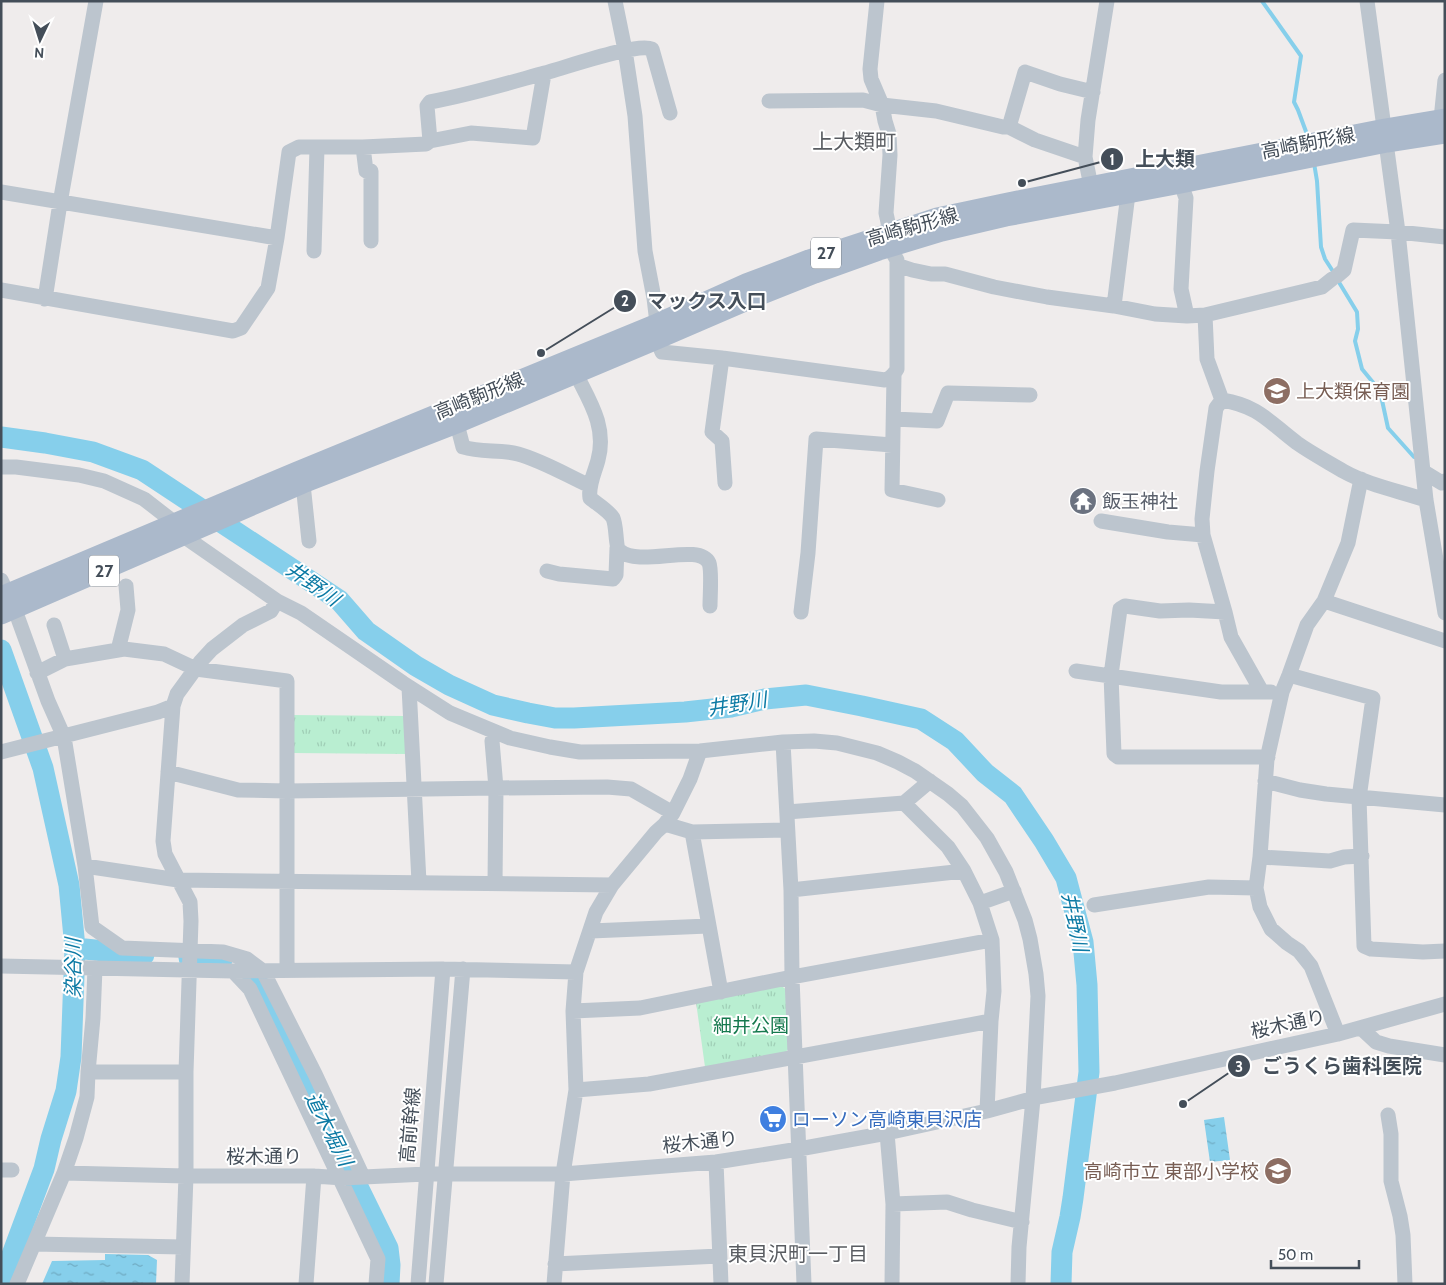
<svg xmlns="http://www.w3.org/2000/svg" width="1446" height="1285" viewBox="0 0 1446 1285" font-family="Cabin,'Noto Sans JP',sans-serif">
	<defs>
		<pattern id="grass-tufts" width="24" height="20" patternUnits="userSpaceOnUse" patternTransform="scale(1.25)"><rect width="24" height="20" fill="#b9eed1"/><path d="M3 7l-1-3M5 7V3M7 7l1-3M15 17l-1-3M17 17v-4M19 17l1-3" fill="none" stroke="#a0ceb6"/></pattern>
		<pattern id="water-ripples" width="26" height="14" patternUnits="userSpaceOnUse" patternTransform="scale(1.25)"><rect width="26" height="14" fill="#86cfeb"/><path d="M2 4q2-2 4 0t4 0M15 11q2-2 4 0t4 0" fill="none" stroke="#6faac1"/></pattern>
	</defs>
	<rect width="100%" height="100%" fill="#efecec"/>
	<path fill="url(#grass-tufts)" d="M292,715L406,716V754L292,753Z
		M780,985L787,990L790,1047L784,1054L705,1067L696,1002Z"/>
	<path fill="url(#water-ripples)" d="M1224,1117L1230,1160L1210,1162L1204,1120Z
		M105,1254L148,1255L157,1260L156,1284H42L52,1261L105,1260Z"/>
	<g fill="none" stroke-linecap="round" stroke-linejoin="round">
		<path stroke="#86cfeb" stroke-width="4" d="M1262,1L1301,56L1294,102L1298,110L1308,137
			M1314,163L1317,181L1321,247L1325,259L1334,273
			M1337,279L1357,312L1358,329L1355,341L1362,369L1380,391L1388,428L1414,457"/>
		<path stroke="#86cfeb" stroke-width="21" d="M1,437L45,443L93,452L142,470L339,600L366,631L416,666L449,685L493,705L528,713L555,718H574L685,712L731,707L765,699L806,695L862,706L921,719L955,741L985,773L1013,795L1044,841L1066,878L1075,912L1083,942L1087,985L1089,1072L1073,1198L1070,1217L1062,1252L1061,1284
			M1,650L43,768L69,885L75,948L71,1057L66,1091L51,1139L44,1169L1,1284
			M75,948L144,955
			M189,958L222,960
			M253,978L258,983L388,1248L390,1265L389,1284"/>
		<path stroke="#bcc5ce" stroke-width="15" d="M615,1L625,50L635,116L645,251L654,298L657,323V340L662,352L722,358L885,380C891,378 894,375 897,369V260L890,248V232L886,213L890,155L889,134L885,121L882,105L871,79L870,69L877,1
			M1367,1L1398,232L1426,500L1445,613
			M769,101L863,100L882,105L936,111L1003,127H1009L1025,72L1060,84L1093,92
			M1441,119L1445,80
			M1009,127L1035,140L1085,157
			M430,141L471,133L533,138L544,74
			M363,147L366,171H371V241
			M1181,184L1186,198L1181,289L1187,316
			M1091,186L1085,157L1088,120L1107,1
			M1,192L277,238
			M314,251L317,148
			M897,265L912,270L931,274H945L994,287L1047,297L1114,306L1155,314L1187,316L1205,315L1322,287L1332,279
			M1337,276L1344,270L1353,230L1398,232L1445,237
			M1,290L233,331L241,328L268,288L277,238L289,152L299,147H363L426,144L430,141L427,106L430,102C468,95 505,84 541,74C562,69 636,42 652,49L670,113
			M45,299L60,203L96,1
			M1114,306L1128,194
			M1205,315L1207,359L1222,400
			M722,358L712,432L722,441L725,483
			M576,374C590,402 607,427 598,460C595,472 588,485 590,498C597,504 608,510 613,518C617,527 615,547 620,551C640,568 699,542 709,563C712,570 710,596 710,606
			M894,375L892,490L938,500
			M1222,400L1216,408L1207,471L1202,519L1203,535L1225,612L1231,637L1262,692
			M1222,400C1259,406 1269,422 1297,443C1311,453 1328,462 1343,471C1368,485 1399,491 1426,500
			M894,419L937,421L948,393L1030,395
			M457,424L463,447C481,453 500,449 518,454C543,461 566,475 590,486
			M1,467H16L79,475L104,481L144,499L175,523
			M1424,472L1442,483L1445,481
			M299,476L303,484L309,541
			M1101,521L1168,532L1203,535
			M185,537L277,601L301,613L403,683L450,713L510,738L550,747L580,752L700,751L783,742L814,741L837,743L877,753L898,762L915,771L948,794L962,806L987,838L1006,872L1025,920L1030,939L1036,974L1038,996L1033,1099L1019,1247L1018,1284
			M547,571L559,574L613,579L616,575L617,548
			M1,580L7,593
			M1324,601L1445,641
			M15,610L48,701L64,737L85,866L92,927L122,948L223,952L247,959L263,971L315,1074L363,1177
			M801,612L808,553L816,439L892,445
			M1225,612L1189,610L1160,611L1125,606L1120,609L1111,675L1114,754L1118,757H1268
			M54,625L65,659
			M118,650L128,610L126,586
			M1076,671L1221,692H1271
			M37,673L65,659L124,649L164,654L196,669L287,681V970
			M1289,675L1373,698L1359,798L1364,946L1371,949L1423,952L1445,951
			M409,687L419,882
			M783,742L791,890L792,977L804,1284
			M1,752L158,712L173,706
			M168,772L238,790L287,791L496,788L492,741L495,732
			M1265,781L1300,790L1326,794L1445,805
			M904,803L930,781
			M787,812L904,803L948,847L964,871L980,903L992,940L994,991L991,1021L987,1111
			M665,824L692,832L787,830
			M692,832L721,992
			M1260,857L1330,861L1344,857L1362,856
			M85,866L178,880L612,885
			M495,883L496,788L607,787L631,789L673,813
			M791,890L964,871
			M980,903L1014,891
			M1094,905L1209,887L1256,888
			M591,931L708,926
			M1,966L233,971L443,969L576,972
			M233,971L250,989L378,1259L376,1284
			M573,1011L640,1008L792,977L992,940
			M1361,1028L1376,1042L1389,1046L1445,1055
			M1338,1034L1311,966L1299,951L1287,943L1271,929L1260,907L1256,888L1260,857L1267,759L1282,692L1289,675L1307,625L1324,601L1348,543L1361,479
			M88,1072H186
			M576,1090L649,1084L991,1021
			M1388,1115L1391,1134V1181L1400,1216L1403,1235L1405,1284
			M887,1133L893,1204L892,1284
			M716,1162L721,1284
			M1,1170H12
			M64,1173L186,1176H314L343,1178L426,1174H563L716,1162L799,1149L887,1133L987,1111L1038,1097L1115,1083L1338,1034L1445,1004
			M893,1204L947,1202L972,1210L1022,1222
			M34,1244L183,1247
			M555,1264L719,1256
			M17,1284L64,1173L76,1138L87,1097L88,1072L93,1018L95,968
			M182,1284L186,1176V1072L191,921L190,902L165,854L163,841L173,706L177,694L201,661L212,649L243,625L271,611L277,601
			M306,1284L314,1176
			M418,1284L443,969
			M436,1284L463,969
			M554,1284L563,1174L576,1090L573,1011L576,972L596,912L612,885L656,832L665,824L673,813L690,779L700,751"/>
		<path stroke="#abb9cb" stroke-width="19" d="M1,596L297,471L657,323L746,283L809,259L937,217L1003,203L1385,128L1445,118
			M1,615L303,484L457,424L657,340L752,299L815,274L879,251L942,232L1006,217L1181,184L1387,143L1445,134"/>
	</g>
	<defs>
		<g id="school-disc" transform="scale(1.4375)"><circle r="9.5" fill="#8d6e63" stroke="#fff"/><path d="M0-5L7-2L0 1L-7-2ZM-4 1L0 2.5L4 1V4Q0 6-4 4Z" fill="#fff"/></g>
		<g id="temple-disc" transform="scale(1.4375)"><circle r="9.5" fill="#6b7280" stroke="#fff"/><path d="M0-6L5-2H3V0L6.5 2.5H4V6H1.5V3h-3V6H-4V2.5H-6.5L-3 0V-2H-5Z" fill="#fff"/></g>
		<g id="supermarket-disc" transform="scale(1.4375)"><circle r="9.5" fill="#3f7fe0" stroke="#fff"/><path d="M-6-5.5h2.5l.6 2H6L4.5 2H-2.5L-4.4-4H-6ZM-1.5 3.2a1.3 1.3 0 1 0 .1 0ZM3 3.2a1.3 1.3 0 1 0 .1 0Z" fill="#fff"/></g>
	</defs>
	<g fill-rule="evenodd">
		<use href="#school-disc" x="1277" y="391"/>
		<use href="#temple-disc" x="1083" y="501"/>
		<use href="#supermarket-disc" x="773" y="1119"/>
		<use href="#school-disc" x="1278" y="1171"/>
	</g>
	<g text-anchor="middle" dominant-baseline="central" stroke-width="4" stroke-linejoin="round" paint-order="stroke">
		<g fill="#fff" stroke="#7c838b" stroke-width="1">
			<rect x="811" y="237.5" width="30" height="31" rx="4"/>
			<rect x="89" y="555.5" width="30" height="31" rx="4"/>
		</g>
		<g font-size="18" font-weight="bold" fill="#444e59">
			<text x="826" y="253">27</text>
			<text x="104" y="571">27</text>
		</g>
		<g font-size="19" fill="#444e59" stroke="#fff">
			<text transform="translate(1308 143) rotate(-11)">高崎駒形線</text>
			<text transform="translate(912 227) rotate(-16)">高崎駒形線</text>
			<text transform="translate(479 396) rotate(-22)">高崎駒形線</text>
			<text transform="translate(1288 1024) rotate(-12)">桜木通り</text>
			<text transform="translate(410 1125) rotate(-85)">高前幹線</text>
			<text transform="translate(700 1142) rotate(-6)">桜木通り</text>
			<text x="264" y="1156">桜木通り</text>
		</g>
		<g font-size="19" fill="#785e54" stroke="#fff" text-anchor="start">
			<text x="1296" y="391">上大類保育園</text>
			<text x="1259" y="1171" text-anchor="end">高崎市立 東部小学校</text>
		</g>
		<g font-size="19" fill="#5b616d" stroke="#fff" text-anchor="start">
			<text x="1102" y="501">飯玉神社</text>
		</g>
		<g font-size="19" fill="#16794e" stroke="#fff">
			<text x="751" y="1025">細井公園</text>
		</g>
		<g font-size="19" fill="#366cbe" stroke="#fff" text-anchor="start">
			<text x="792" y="1119">ローソン高崎東貝沢店</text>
		</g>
		<g font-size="20" font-style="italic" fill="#0c7aa4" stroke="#fff">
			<text transform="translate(313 584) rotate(35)">井野川</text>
			<text transform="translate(737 704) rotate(-9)">井野川</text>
			<text transform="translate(1075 922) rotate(78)">井野川</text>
			<text transform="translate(73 968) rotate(-90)">染谷川</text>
			<text transform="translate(329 1129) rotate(63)">道木堀川</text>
		</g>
		<g font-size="20" fill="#595c61" stroke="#fff">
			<text x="798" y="1254">東貝沢町一丁目</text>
		</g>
		<g font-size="21" fill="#595c61" stroke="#fff">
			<text x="854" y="141">上大類町</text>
		</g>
	</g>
	<path fill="none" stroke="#444e59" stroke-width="2" d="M1022 183L1112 159M541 353L625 301M1183 1104L1239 1066"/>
	<g fill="#444e59" stroke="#fff" stroke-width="2">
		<circle cx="1022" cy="183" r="5"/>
		<circle cx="541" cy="353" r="5"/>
		<circle cx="1183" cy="1104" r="5"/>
		<circle cx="1112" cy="159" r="12"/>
		<circle cx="625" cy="301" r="12"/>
		<circle cx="1239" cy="1066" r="12"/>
	</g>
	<g font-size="15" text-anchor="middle" font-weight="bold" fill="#fff">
		<text x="1112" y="165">1</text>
		<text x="625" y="306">2</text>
		<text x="1239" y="1072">3</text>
	</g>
	<g font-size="20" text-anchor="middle" font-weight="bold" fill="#444e59" stroke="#fff" stroke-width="4" stroke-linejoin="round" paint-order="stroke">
		<text x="1165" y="166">上大類</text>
		<text x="707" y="308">マックス入口</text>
		<text x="1342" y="1073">ごうくら歯科医院</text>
	</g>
	<rect width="1446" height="1285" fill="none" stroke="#444e59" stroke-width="5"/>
	<g transform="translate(40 40) rotate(184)" stroke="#ffffff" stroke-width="4" paint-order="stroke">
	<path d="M0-4L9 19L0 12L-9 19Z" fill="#444e59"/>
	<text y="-8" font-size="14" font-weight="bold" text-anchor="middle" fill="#444e59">N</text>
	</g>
	<path d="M1271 1260v8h88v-8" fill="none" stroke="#444e59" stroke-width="2.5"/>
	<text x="1278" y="1260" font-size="15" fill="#444e59" stroke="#ffffff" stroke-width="4" paint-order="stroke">50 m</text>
</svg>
